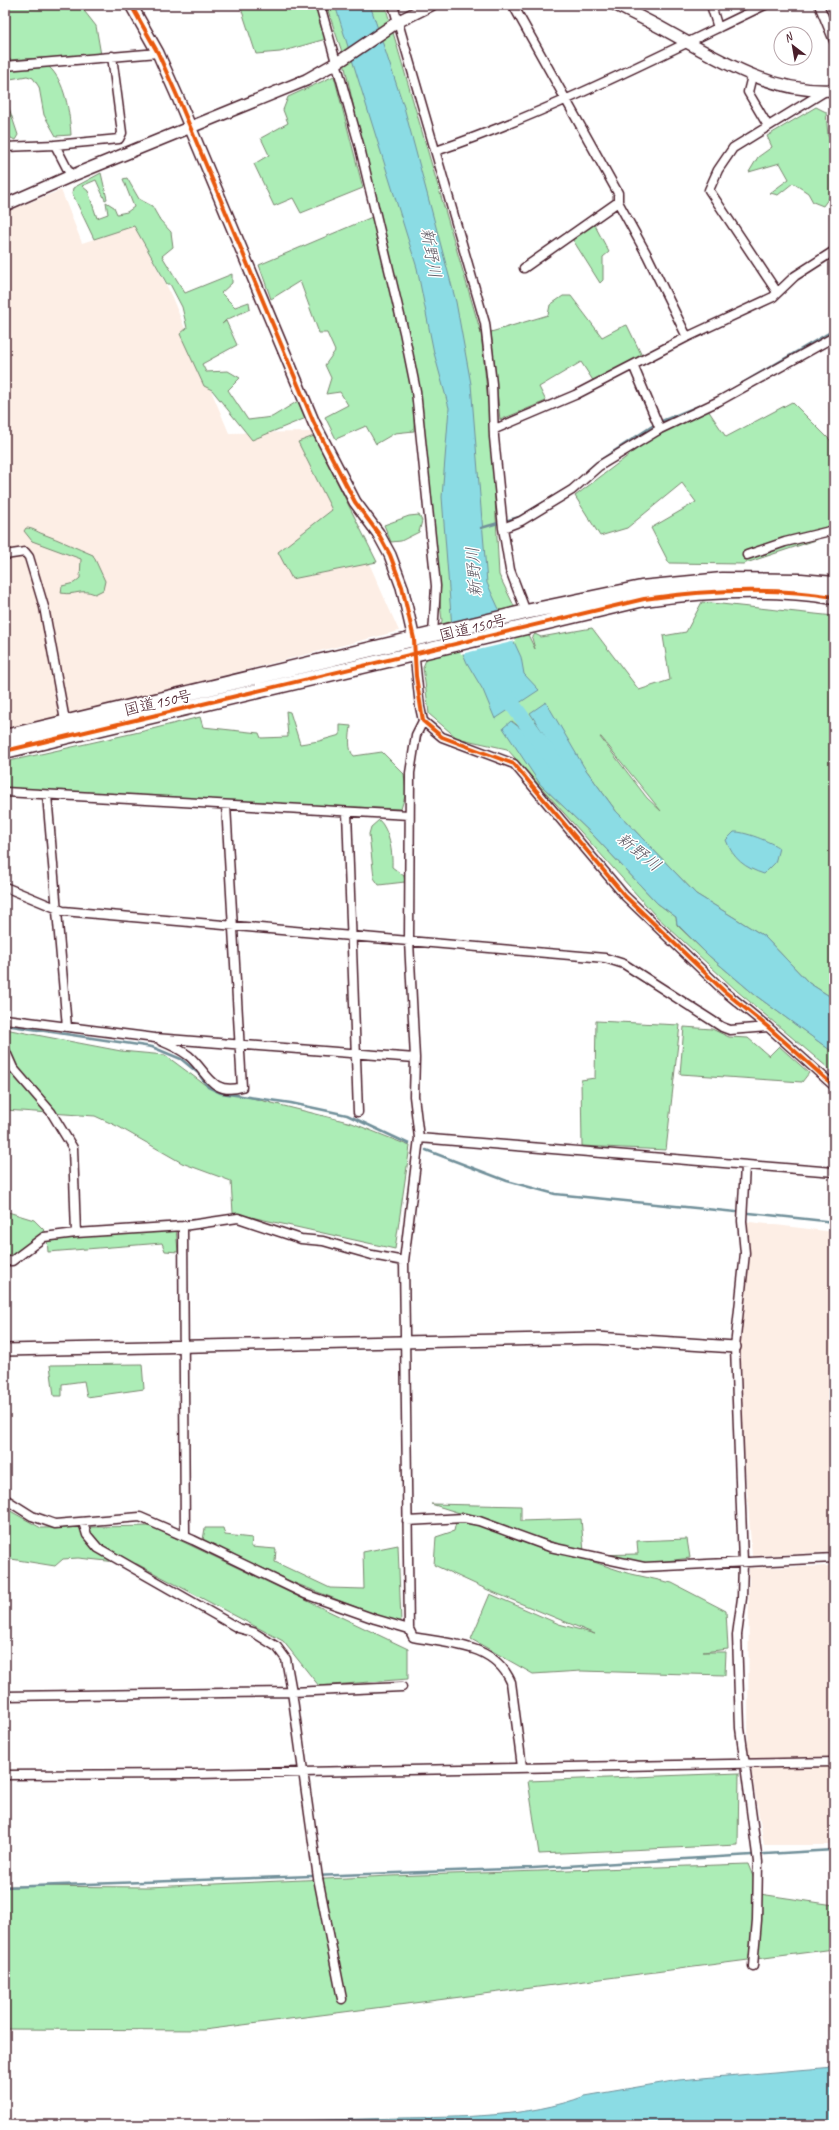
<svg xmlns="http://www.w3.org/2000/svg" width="839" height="2130" viewBox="0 0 839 2130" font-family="Caveat,'Klee One',sans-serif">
	<rect width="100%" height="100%" fill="#fff"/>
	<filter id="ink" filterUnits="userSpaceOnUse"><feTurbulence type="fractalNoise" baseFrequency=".025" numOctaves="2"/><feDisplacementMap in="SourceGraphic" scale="8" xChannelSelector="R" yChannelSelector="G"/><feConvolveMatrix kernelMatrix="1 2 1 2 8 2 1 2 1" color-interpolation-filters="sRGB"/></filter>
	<g filter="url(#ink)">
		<path fill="#fdeee5" d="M61,190L82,243L134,226L168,288L229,433L311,432L399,631L5,731V212Z
			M742,1221L834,1232V1552L752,1556L735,1333L744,1263Z
			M834,1566V1845H764L748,1752L749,1568Z"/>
		<path fill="#acedb6" stroke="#7b8670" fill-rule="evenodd" d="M5,5H82L85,12L96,26L101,55L5,60Z
			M240,5H316L326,39L280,52L256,54Z
			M326,5H385L481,333L492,440L499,575L535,649L532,638L535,634L541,637L592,628L639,690L670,680L663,636L686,632L702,602L834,616V999L809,983L764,936L696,894L616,811L584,767L560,760L512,721L540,784L593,835L657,903L676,917L677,925L708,955L755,995L833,1052L834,1073L737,991L654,914L507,749L457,738L429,714L423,667L442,621L435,557L414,409V431L395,433L376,444L366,426L336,439L325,417L348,405L340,392L326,394L331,378L325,365L335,351L327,333H319L300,281L271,299L259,265L372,217L406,347L341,49ZM600,737H601L661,811L647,798Z
			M48,66C65,80 70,114 71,135L56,136L44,115L39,87L33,78L27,76L5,80V68Z
			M334,76L363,188L301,213L293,198L274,206L254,164L269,155L261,138L288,123L283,110L288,97Z
			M5,96L18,135L15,140L9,137L5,127Z
			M816,107L826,112L828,136L834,144V191L823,206L813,202L808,193L793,183L778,195L770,193L789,179L780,163L749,172L758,157L772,147L767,136Z
			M101,173L107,199L105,200L96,180L82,186L88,191L97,218L108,214L106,202L114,207L117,214L127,212L134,207L123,179L127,178L139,199L152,206L160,220L171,232L173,247L162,256L185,293L232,274V283L221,293L235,307L249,302L250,309L226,320L222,324L226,321L237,345L202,364L206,372L228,371L240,378L228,390L248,420L272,417L298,401L306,418L252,440L212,390L204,386L180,334L187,328L182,307L170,284H167L134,226L94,239L72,193L73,188Z
			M593,222L609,252L603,257V280L600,283L571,237Z
			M563,296H571L602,337L619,328L627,325L643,358L594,382L581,362L539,387L546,401L500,420L491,332L548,315L550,305Z
			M792,402L834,444V529L816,540L743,564L669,563L651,528L696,502L682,483L627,528L600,536L575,496L654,436L708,410L726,437Z
			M314,436L377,562L292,579L278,552L332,510L298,442Z
			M419,515L422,521L419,532L401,541L391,542L384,525L409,516Z
			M26,528C33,528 37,532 43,534C60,540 76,548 93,555L105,581L103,590L95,594C80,588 76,596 61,593L62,586L74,583L80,578L81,559L32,541L24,531Z
			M286,711L290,712L300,744L319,741L340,735V725L351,726C350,735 347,750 354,756L382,752L404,774L406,793L401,809L5,792V762L148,730L200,717L203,727L259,733L261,738L288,737Z
			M379,820C389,829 393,853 392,867L404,876L405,882L379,885L374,878L369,834L371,827Z
			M596,1021L680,1025L666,1150L582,1146L581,1080L595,1078Z
			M684,1027L712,1029L729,1037L748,1038L769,1056L779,1046L809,1073L802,1082L680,1074Z
			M5,1029L121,1051L165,1055L208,1087L352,1123L410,1146L395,1249L233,1213L231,1181L182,1163L119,1127L95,1116L5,1110Z
			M5,1211L34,1220L48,1234L5,1261Z
			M176,1228L178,1252L165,1251L162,1243L48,1252L47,1238Z
			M142,1364L144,1389L87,1397L84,1381L62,1384V1396H54L50,1365Z
			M431,1504L521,1506V1521L581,1519L584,1552Z
			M5,1508L41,1528L150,1526L408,1649V1679L319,1686L283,1641L137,1564L78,1558L63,1559L55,1566L5,1558Z
			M456,1522L476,1523L627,1573L672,1583L726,1611L728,1649L703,1652H726L725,1675L581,1671L533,1674L471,1639L490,1594L559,1624L595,1634L488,1590L434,1565L436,1537L454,1531Z
			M205,1528H223L225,1535L252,1538L251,1547L276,1549L275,1562L330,1588L364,1589L363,1552L398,1545L401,1622L397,1623L292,1582L203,1540Z
			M687,1539L690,1558L650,1563L590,1555L638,1554L637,1541Z
			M739,1773L738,1845L539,1854L528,1781Z
			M748,1864L760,1894L834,1905V1949L204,2030L5,2029V1886L149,1887L391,1876Z"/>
		<path fill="#8bdce4" stroke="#71909a" d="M335,5H370L404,107L456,302L471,384L487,583L521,657L524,674L539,690L495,719L483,690L467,663L452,628L442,497L449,408L434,353L417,268Z
			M546,702L584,767L616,811L696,894L764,936L809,983L834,999V1053L755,995L708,955L677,924L676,917L657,903L593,835L540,784L503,728L511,721L559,758L530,713Z
			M734,832C743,831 772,842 779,848L775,863L764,874C745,868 733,859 726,840Z
			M834,2067V2125H189L213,2122C275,2121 337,2120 399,2118C459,2117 528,2118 585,2096L679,2080Z"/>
		<path fill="#fff" d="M508,624L516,641L461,654L454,637Z"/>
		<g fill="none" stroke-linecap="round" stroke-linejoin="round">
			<path stroke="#71909a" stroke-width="2.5" d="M715,399L834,330
				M588,470L596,463L657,423L701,405
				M481,528L519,517L571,486
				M5,1025L152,1047L181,1059L198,1073L208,1087L221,1093L291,1103L347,1115L409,1144
				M426,1150L507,1181L555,1194L736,1212
				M749,1213L834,1222
				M5,1887L533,1868L834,1850"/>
			<path stroke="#8bdce4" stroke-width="16" d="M501,689L554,761"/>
			<g stroke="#4a1f2b" stroke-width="11">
				<path id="street" d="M320,5L360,148L404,332L416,391L436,586L433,635
					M393,5L485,323L492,384L494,437L503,528L510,570L526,612
					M711,5L718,28
					M819,5L834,41
					M5,66L158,53
					M752,76L748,92L768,126
					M55,145L119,139L122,133L112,56
					M5,147L55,145L71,176
					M436,151C550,112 657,57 765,5
					M524,268L618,202
					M777,292L709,190L718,170L733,148L827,90
					M687,337L773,297L795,276L834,251
					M633,365L660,429L719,401L834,337
					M495,429L575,395L687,337L647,255L618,202V193L513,5
					M503,528L521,521L572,490L599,466L660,429
					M5,555L25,552L29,557L44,607L66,726
					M747,555L785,542L834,530
					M414,650L420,707L423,721L442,737L514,764L625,896L724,991L768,1027L834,1086
					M423,721L416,735L410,773L409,941L415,1058L414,1096L419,1138L404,1261L409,1629L413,1637C449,1644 494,1643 511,1682L522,1767
					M5,792L409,815
					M47,795L67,1027
					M347,812L358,1112
					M5,887L63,911L605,958L624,964L722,1027L730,1030L768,1027
					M5,1019L155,1038L415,1058
					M161,1041C171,1045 181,1050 189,1056C207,1071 211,1096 242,1087L226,805
					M5,1050L13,1068L51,1112L73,1148L76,1233
					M419,1138L834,1172
					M745,1166L742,1221L745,1253L735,1347L743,1562L742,1598L737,1635L740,1728L758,1862L757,1920L753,1966
					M183,1226L185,1536
					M5,1261H12L44,1237L76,1233L183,1226L238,1218L301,1239L323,1241L372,1255L404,1261
					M5,1499L32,1516L55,1524L140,1517L193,1540L305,1594L375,1619L409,1629
					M407,1521L464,1518L479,1521L550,1547L644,1567L834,1558
					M83,1522L87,1535L98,1548L238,1628L253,1632L277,1647L286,1659L292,1692L318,1878L342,1999
					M5,1696L292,1692L402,1687
					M5,1775L195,1774L834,1762"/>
			</g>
			<g stroke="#4a1f2b" stroke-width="14">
				<path id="secondary" d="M131,5L158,53L178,98L314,423L355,502L378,533L390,555L402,587L414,639
					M616,5C632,13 649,21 665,30C718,59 771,94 834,90
					M5,205L71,176L306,80L343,59L399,21L431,5
					M5,1350L596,1338L735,1347"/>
			</g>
			<g stroke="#4a1f2b" stroke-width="17">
				<path id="highway" d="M5,737L526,612L641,588L722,580L801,581L834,584
					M5,751L644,599C706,590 771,587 834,597"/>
			</g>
			<use href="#street" stroke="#fff" stroke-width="8"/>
			<use href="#secondary" stroke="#fff" stroke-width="11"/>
			<use href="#highway" stroke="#fff" stroke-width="14"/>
			<g stroke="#fff" stroke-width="6">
				<path id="cycleway" d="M131,5L158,53L178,98L314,423L355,502L378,533L390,555L402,587L414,639L416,676L423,721L442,737L514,764L625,896L724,991L768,1027L834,1086
					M5,751L644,599C706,590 771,587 834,597"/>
			</g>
			<use href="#cycleway" stroke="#e8590c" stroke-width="4"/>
		</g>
	</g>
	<g text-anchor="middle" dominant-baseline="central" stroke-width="3" stroke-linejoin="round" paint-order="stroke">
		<g font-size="16" fill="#4a1f2b" stroke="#fff">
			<text transform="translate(473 628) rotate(-14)">国道150号</text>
			<text transform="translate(158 703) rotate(-13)">国道150号</text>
		</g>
		<g font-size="17" font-style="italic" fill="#5e5862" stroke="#fff">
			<text transform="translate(431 253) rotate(80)">新野川</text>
			<text transform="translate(474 572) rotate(-94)">新野川</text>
			<text transform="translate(639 852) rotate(39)">新野川</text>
		</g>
	</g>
	<rect width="839" height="2130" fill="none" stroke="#fff" stroke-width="20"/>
	<rect x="10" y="10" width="819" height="2110" fill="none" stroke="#4a1f2b" stroke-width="1.5" filter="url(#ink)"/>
	<g transform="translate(793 46) rotate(329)"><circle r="19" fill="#ffffff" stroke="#b7a5aa"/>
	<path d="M0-3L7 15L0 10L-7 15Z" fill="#4a1f2b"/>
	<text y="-6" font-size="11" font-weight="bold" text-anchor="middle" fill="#4a1f2b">N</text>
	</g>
</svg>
